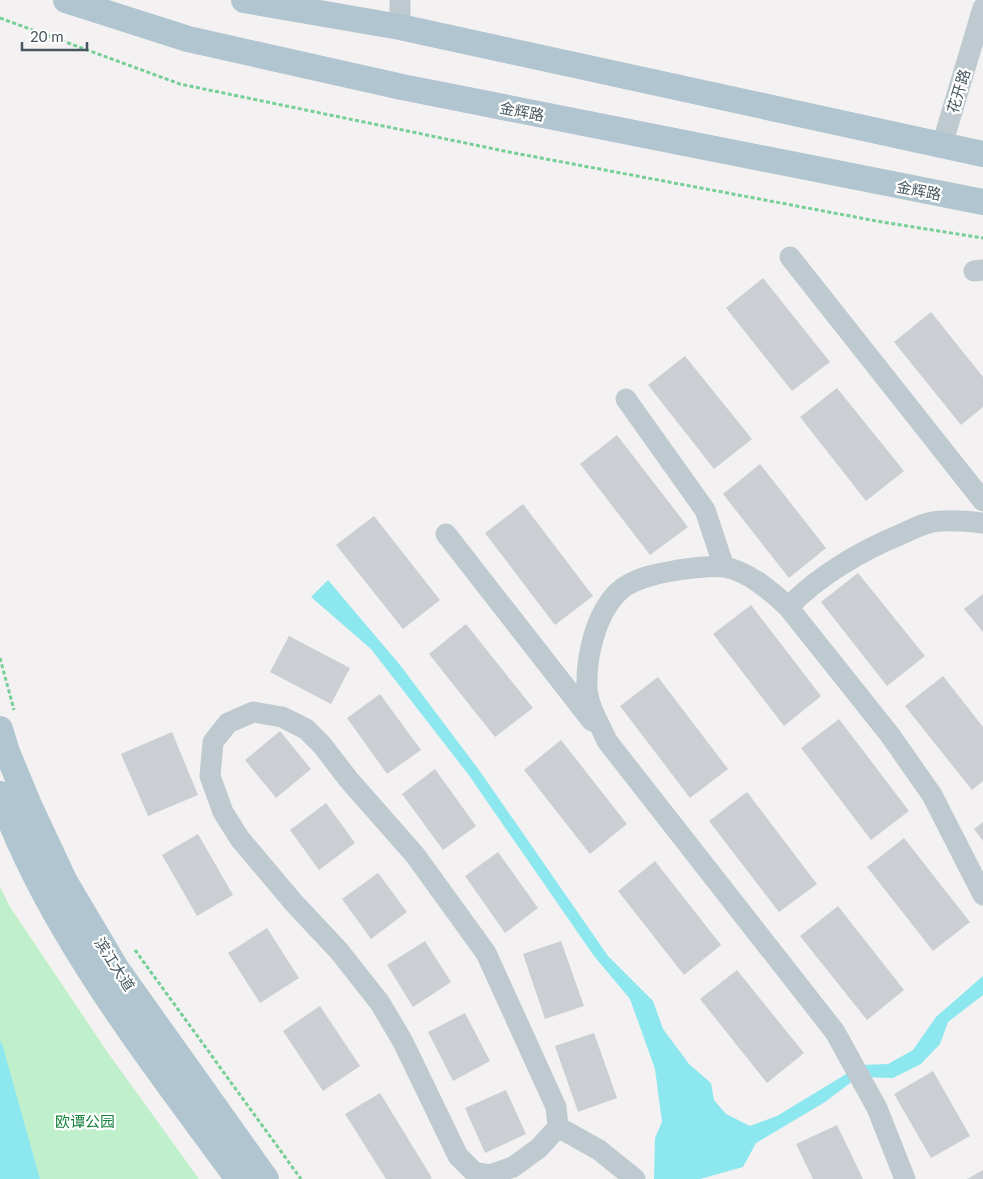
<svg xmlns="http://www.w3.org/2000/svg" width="983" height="1179" viewBox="0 0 983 1179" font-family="Lato,'Noto Sans SC',sans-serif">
	<rect width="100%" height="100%" fill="#f3f1f1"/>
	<path fill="#bff0cb" d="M0,887L10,907L108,1053L199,1179H40L0,1040Z"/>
	<path fill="#8ce8ee" d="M328,580L400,665L479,770L608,956L653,1001L663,1029L689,1064L711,1083L714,1100L726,1114L750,1126L777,1116L861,1065L888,1064L913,1050L936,1017L983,976V995L948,1022L940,1044L921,1064L893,1078L858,1077L825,1102L756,1143L743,1167L700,1179H654L655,1138L662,1122L655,1069L630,999L594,956L468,774L371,649L311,597Z
		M0,1040L3,1047L40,1179H0Z"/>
	<path fill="#cbcfd3" d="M763,278L830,362L792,391L726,308Z
		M931,312L983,377V407L961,425L894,342Z
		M685,356L752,439L714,469L648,385Z
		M837,388L904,471L866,501L800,417Z
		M617,435L688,527L650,555L580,464Z
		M760,464L826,548L789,578L723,494Z
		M523,504L593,596L555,625L485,533Z
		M374,516L440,600L403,629L336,545Z
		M858,573L925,656L887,686L821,602Z
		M983,594V632L964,609Z
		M751,605L821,696L784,726L713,634Z
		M466,624L533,708L495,737L429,654Z
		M289,636L350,668L331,704L270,672Z
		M943,676L983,727V781L972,790L905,706Z
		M658,677L728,769L690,798L620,706Z
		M380,694L421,750L387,774L347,718Z
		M839,719L909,811L871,840L801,748Z
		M280,731L311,769L276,798L245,760Z
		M172,732L198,795L148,816L121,754Z
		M561,740L627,824L590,854L524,770Z
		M435,769L476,826L443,850L402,794Z
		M747,792L817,884L779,912L709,821Z
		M326,803L355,843L319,870L290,830Z
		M983,822V841L974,829Z
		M198,834L233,895L197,916L162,855Z
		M904,838L970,922L933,951L867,867Z
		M498,852L538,908L505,933L465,876Z
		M655,861L721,945L684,975L618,891Z
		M378,873L407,912L371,939L342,899Z
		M838,906L904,990L867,1020L800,936Z
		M267,928L299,978L260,1003L228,953Z
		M425,941L451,982L413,1007L387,965Z
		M561,941L584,1006L545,1019L523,954Z
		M737,970L804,1053L767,1083L700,999Z
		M320,1006L360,1066L323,1091L283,1031Z
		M465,1013L490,1061L453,1081L428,1032Z
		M594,1033L617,1098L578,1112L555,1046Z
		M933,1071L970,1136L931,1158L894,1094Z
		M506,1090L526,1134L485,1153L465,1108Z
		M380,1093L432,1178L430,1179H386L345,1114Z
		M837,1125L863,1179H813L796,1144Z
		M983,1170V1179H967Z"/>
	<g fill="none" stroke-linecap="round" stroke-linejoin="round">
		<path stroke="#76cf96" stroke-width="3" stroke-dasharray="4 2.5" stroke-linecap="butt" d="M0,18L180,84L509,152L882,222L983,238
			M0,658L14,710
			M135,950L301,1179"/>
		<path stroke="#becad0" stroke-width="21" d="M400,0V27
			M942,145L983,8
			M790,257L983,501
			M974,271L983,270
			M626,399L705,510L724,567
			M446,534L592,721
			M788,607C822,573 860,551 904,533C913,529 924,523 933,522C949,519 967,521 983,523
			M558,1127L539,1148L513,1167L490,1175L474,1172L458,1156L403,1042L380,1003L339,951L294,903L240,839L223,812L210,776L213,742L228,723L253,712L282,717L306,729L322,745L349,780L415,855L486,953L556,1107L558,1127L599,1150L635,1179
			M905,1179L877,1108L835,1032L607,741C600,725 588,706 587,688C586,657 595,615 618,592C633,578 659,573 678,570C693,568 710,565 724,567C748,571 771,591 788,607L890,735L932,795L983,895"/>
		<path stroke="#b0c5cf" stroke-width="26" d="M66,0L188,39L402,87L983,202
			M244,0L400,27L983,154
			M0,729L7,752L29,805L65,882L116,968L266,1179
			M0,794C49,932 152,1061 238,1179"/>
	</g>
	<g text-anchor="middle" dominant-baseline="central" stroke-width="4.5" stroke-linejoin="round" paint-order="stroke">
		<g font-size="15" fill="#48575f" stroke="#fff">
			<text transform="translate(958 91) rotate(-73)">花开路</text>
			<text transform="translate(522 111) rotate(11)">金辉路</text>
			<text transform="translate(919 190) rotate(11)">金辉路</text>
			<text transform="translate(115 964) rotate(57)">滨江大道</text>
		</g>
		<g font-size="15" fill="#16833c" stroke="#fff">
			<text x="85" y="1121">欧谭公园</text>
		</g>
	</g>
	<path d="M22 42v8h65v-8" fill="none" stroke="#48575f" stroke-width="2.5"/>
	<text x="30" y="42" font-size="15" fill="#48575f" stroke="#ffffff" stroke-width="4" paint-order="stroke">20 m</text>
</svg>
